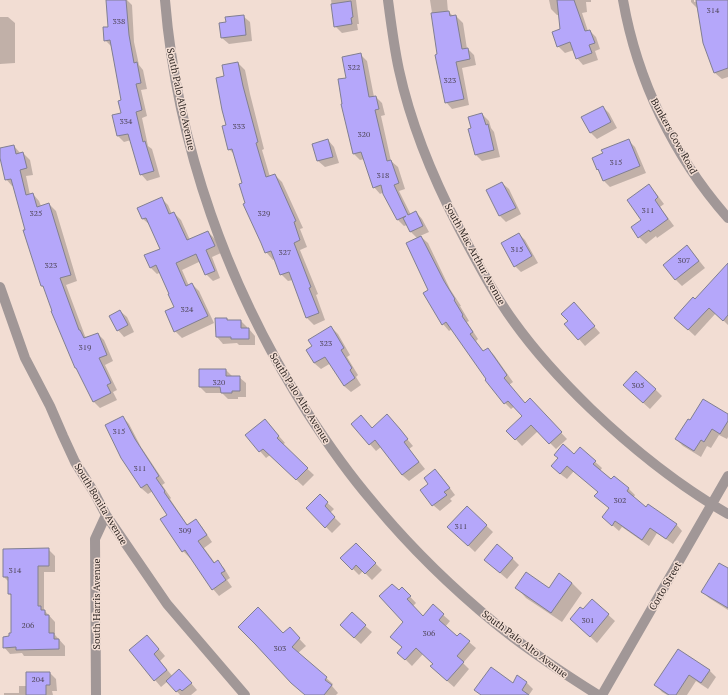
<svg xmlns="http://www.w3.org/2000/svg" width="728" height="695" viewBox="0 0 728 695" font-family="'PT Serif',serif">
	<rect width="100%" height="100%" fill="#f2ddd3"/>
	<path fill="#0003" d="M107,0H127L132,5L134,42L139,65L143,70L147,89L141,90L147,116L142,118L148,146L152,149L160,177L147,181L141,174L131,140L124,142L118,136L122,113V101L111,46L105,40L109,28Z
		M331,0H356L359,24H357L358,30L342,33L335,26Z
		M430,0H447L448,12H449L454,17L456,16L463,23L467,49H468L474,55L476,65L462,68L469,105L452,109L446,102Z
		M549,0H591V2H586L587,12L582,13L588,31H590L596,37L600,49L595,51L598,60L583,65L577,58L574,50L565,53L558,46L561,30L560,15H557L551,9Z
		M691,0H696H694V2L702,0H728V77L722,79L715,73L704,43L697,8L691,2Z
		M243,16L250,22L252,41L229,44L222,38L227,23Z
		M0,17H8L15,23V63L0,64Z
		M360,54L367,61L374,97H376L382,103L385,115L381,116L391,161L398,167L405,189L399,191L411,215L416,212L422,219L429,232L420,236L428,243L450,289L461,306H460L469,321L467,322L478,339L476,341L484,352L488,349L494,355L513,382L509,385L525,404L530,400L567,439L556,449L538,431L522,446L508,431L524,416L515,406L511,409L505,403L452,329L449,331L443,324L418,239L411,232L407,225L404,226L398,220L384,192L380,194L374,187L365,159L360,160L354,154L342,105L347,79Z
		M238,63L245,70L250,94L264,149L262,150L270,177L275,175L282,182L303,228L300,229L307,247L300,250L318,294L316,295L325,320L314,325L307,318L293,280L288,281L281,274L275,259L273,260L266,252L246,204L243,183L235,155L229,149L226,77Z
		M603,107L609,113L617,128L597,139L590,132Z
		M482,114L489,121L491,128L494,132L500,157L482,161L476,155Z
		M328,140L334,147L339,163L325,167L318,161L314,145Z
		M628,140L635,147L646,173L610,187L604,181L600,172L597,169Z
		M14,146L21,154L23,153L30,160L33,175L26,176L30,195L33,194L39,201L41,206L49,204L56,211L77,281L66,285L85,336L86,337L98,334L104,340L113,361L105,365L117,390L113,392L117,400L100,408L94,402L78,370L45,289L42,286L14,186H12L6,179L0,153V149Z
		M502,183L509,189L521,214L506,222L500,216Z
		M648,185L655,192L664,204L660,207L674,226L657,238L656,236L646,244L639,237Z
		M162,199L168,205L172,214L174,213L181,220L190,240L208,232L215,239L221,253L212,257L220,278L213,281L206,274L201,261L182,270L189,286L192,284L199,291L214,323L182,338L175,331V308L161,272L157,274L150,267L161,249L150,225L143,219Z
		M519,234L525,240L538,263L521,272L515,266Z
		M687,247L693,253L705,268L682,286L675,279Z
		M728,276V325L716,313L695,336L682,324L695,300Z
		M580,310L600,333L585,346L566,324Z
		M120,311L127,317L134,332L124,337L118,330Z
		M216,319H227L229,321H241L247,327V329H249L255,336V345H239L237,343L223,344L217,337Z
		M331,327L338,334L350,355L347,357L358,375L356,377L361,385L351,392L344,386L331,363L321,369L314,363L307,350L314,346Z
		M226,370L233,377H239L246,383V397H238V399H228L222,393H206L200,387Z
		M655,389L662,396L650,409L631,392Z
		M728,416V437L727,439L719,435L711,448L707,446L701,457L683,446L676,439Z
		M123,417L129,424L141,447L165,483L162,485L171,498L170,499L188,526L195,520L202,527L212,542L204,548L215,563L217,562L224,568L230,578L227,580L232,587L219,596L213,589L191,557L190,558L183,551L168,515L153,491L148,494L141,488Z
		M265,420L285,443L282,445L314,475L303,486L270,455L266,458L246,435Z
		M393,422L413,446L409,449L425,469L409,481L402,475L381,447L376,451L352,424L372,429Z
		M580,448L602,468L600,471L612,480L629,489L635,495L633,498L646,508L676,524L682,531L673,544L657,533L649,546L622,527L619,531L603,517L610,509L596,496L599,492L574,471L567,479L559,473Z
		M435,470L441,476L455,495L450,499L452,501L440,511L433,505L430,484Z
		M320,496L334,509L330,513L341,524L332,533L307,508Z
		M467,507L493,532L475,552L455,533Z
		M356,544L382,570L372,580L363,571L359,575L342,558Z
		M48,549L55,556V572H44V610L55,622V635L65,646V656H24L22,653L10,654L4,647L12,634V596L9,594V582L4,577Z
		M512,558L519,565L507,579L485,560Z
		M728,569V610L709,598L703,592Z
		M559,575L572,583L582,593L562,622L526,598L517,588L549,589Z
		M402,588L416,603L413,606L423,617L433,606L450,621L445,627L457,638L469,642L476,648L463,663L469,669L454,687L438,673L434,664L423,654L412,666L405,659L403,648L405,622L399,592Z
		M592,600L615,621L597,643L578,625Z
		M352,614L372,632L361,644L348,632Z
		M290,629L306,646L298,653L333,684L332,686L338,693L336,695H305L283,635Z
		M153,642L165,656L160,661L173,677H186L197,690L191,695H180L168,681L161,687L155,680Z
		M678,650L709,670L716,677L708,689L696,681L687,695H667L662,692L656,685Z
		M50,673L56,679L57,691H52L53,695H4V693H19V686H27Z
		M518,677L527,683L533,689L529,695H481L475,689L513,684Z"/>
	<path fill="#b5a7fa" stroke="#817f91" d="M106,0H126L129,35L134,63L137,62L141,83L136,84L142,110L136,112L143,142L145,141L154,171L140,175L128,134L117,136L112,115L121,113L118,101L121,100L110,40L104,41L103,27H108Z
		M557,0H574L585,31L590,30L595,43L589,45L592,53L576,59L570,42L557,47L552,32L560,29Z
		M696,0H728V68L714,73L703,43Z
		M351,1L353,17L351,18L352,24L334,27L331,4Z
		M449,11L450,16L456,15L462,49L468,48L470,59L456,62L464,99L445,103L435,55L437,54L431,13Z
		M244,15L246,35L221,38L219,23L226,22L225,17Z
		M361,53L369,97L376,96L379,109L375,110L387,161L391,160L399,183L394,185L408,215L416,211L423,226L410,232L403,218L406,216L397,220L383,194L381,185L373,188L361,152L353,154L341,104H342L338,79L346,78L342,57Z
		M238,62L243,86L258,142L256,143L266,177L275,174L296,221L294,222L300,240L294,243L311,287L309,288L319,313L306,318L289,272L280,275L271,251L265,253L261,243L243,204L245,203L239,184L242,183L232,149L228,150L222,126L226,125L222,110L216,78L224,76L222,65Z
		M603,106L611,122L590,133L581,117Z
		M482,113L486,125L488,124L494,150L475,155L468,129L471,128L468,117Z
		M328,139L333,157L317,161L312,144Z
		M629,139L640,166L603,181L598,169L597,170L592,158L603,153L601,150Z
		M14,145L16,154L23,152L27,168L20,170L26,195L33,193L37,207L49,203L71,275L60,278L79,330H80L84,338L98,333L107,355L99,358L111,383L107,385L111,393L93,402L76,368H75L51,311H52L43,286H41L23,230H25L11,179L5,180L0,158V148Z
		M502,182L516,208L499,216L486,190Z
		M649,184L658,197L655,200L668,219L650,232L649,230L638,238L631,227L641,220L627,200Z
		M162,197L169,214L174,212L187,240L208,231L215,246L206,250L215,271L205,275L196,254L176,263L186,286L192,283L208,316L174,332L165,311L174,307L168,294H169L156,265L150,268L144,255L160,249L146,218L142,219L137,208Z
		M519,233L532,256L514,267L501,243Z
		M421,236L444,281L455,299L454,300L463,315L462,316L473,332L470,334L483,351L488,348L507,375L504,378L525,403L530,398L562,432L549,444L531,425L515,440L506,431L522,416L508,401L504,404L485,380L486,379L446,322L442,325L423,293L428,290L406,243Z
		M687,245L699,261L675,280L663,265Z
		M728,263V315L723,321L709,308L688,330L674,318L693,297L695,299Z
		M574,302L595,326L578,340L564,324L568,321L561,314Z
		M120,310L128,325L117,331L109,316Z
		M215,318H227V320H241V328H249V339H231V337H216Z
		M331,326L344,348L341,350L352,368L350,370L355,378L344,386L325,357L314,363L306,350L312,346L308,340Z
		M199,369H226V376H240V391H232V393H221L220,387H199Z
		M636,371L656,389L643,403L623,385Z
		M703,399L728,414V421L720,434L712,429L704,442L701,440L694,451L675,439L688,419L690,420Z
		M387,414L400,429L408,439L404,442L419,462L402,475L375,440L369,445L351,424L361,415L372,428Z
		M123,416L135,439L159,476L156,478L165,491L164,492L187,525L196,519L207,535L198,541L214,563L218,560L225,571L221,573L226,580L212,590L185,550L182,552L160,519L167,515L147,484L141,488L121,458L105,425Z
		M265,419L279,436L277,438L308,468L296,480L263,449L259,452L245,435Z
		M563,444L574,454L580,447L596,461L593,464L611,479L614,476L629,488L627,491L646,507L648,504L677,524L666,539L650,528L642,540L615,521L612,526L602,517L609,508L594,496L598,492L567,466L560,474L551,466L558,458L554,455Z
		M435,469L450,488L444,492L447,495L432,506L420,490L428,484L424,478Z
		M320,494L328,502L325,506L335,517L325,528L306,508Z
		M467,506L487,525L468,546L447,527Z
		M356,543L376,563L365,574L356,565L352,570L340,558Z
		M497,544L513,558L500,573L484,560Z
		M49,548V566H38V606H41V610H45V615H49V633H54V639H59V649L16,650V647L3,648V637L9,636V633H11V594H8V577H3V549Z
		M719,563L728,568V608L701,592Z
		M526,572L549,588L559,573L572,583L551,613L515,588Z
		M392,584L399,590L402,587L411,596L407,599L423,616L433,604L444,614L439,620L457,636L460,633L470,641L457,656L464,662L447,681L430,666L433,664L416,648L405,660L397,653L402,647L390,637L403,622L379,596Z
		M592,599L609,614L590,637L570,619L580,607L583,609Z
		M258,607L283,633L290,627L300,638L292,647L327,677L325,680L332,685L324,695H305L291,683L255,644L238,627Z
		M352,612L366,625L354,638L340,625Z
		M147,635L159,649L154,654L167,670L154,681L129,650Z
		M678,649L710,670L701,683L689,675L676,695H669L654,685Z
		M491,667L513,683L517,675L527,682L522,690L529,695H481L474,690Z
		M179,669L192,683L182,691L180,689L176,692L166,681Z
		M26,672H50V685H46V695H26Z"/>
	<g fill="none" stroke-linecap="round" stroke-linejoin="round">
		<path stroke="#a19797" stroke-width="10" d="M165,0C177,146 228,288 307,412C327,443 348,473 372,501C409,546 451,587 496,624C528,650 563,673 598,695
			M388,0C391,23 394,47 399,70C411,125 433,178 459,228C476,260 493,293 514,322C537,354 563,382 591,409C634,450 676,484 728,514
			M623,0C637,80 674,157 728,218
			M0,287L25,358L50,406L63,436L75,462L95,494L106,515L167,604L245,695
			M96,695L95,539L106,515
			M602,695L728,476"/>
	</g>
	<g text-anchor="middle" dominant-baseline="central" stroke-width="3" stroke-linejoin="round" paint-order="stroke">
		<g font-size="8" fill="#50475a">
			<text x="713" y="10">314</text>
			<text x="119" y="21">338</text>
			<text x="354" y="67">322</text>
			<text x="450" y="80">323</text>
			<text x="126" y="121">334</text>
			<text x="239" y="126">333</text>
			<text x="364" y="134">320</text>
			<text x="616" y="162">315</text>
			<text x="383" y="175">318</text>
			<text x="648" y="210">311</text>
			<text x="36" y="213">325</text>
			<text x="264" y="213">329</text>
			<text x="517" y="249">315</text>
			<text x="285" y="252">327</text>
			<text x="684" y="260">307</text>
			<text x="51" y="265">323</text>
			<text x="187" y="309">324</text>
			<text x="326" y="343">323</text>
			<text x="85" y="347">319</text>
			<text x="219" y="382">320</text>
			<text x="638" y="385">305</text>
			<text x="119" y="431">315</text>
			<text x="140" y="468">311</text>
			<text x="620" y="500">302</text>
			<text x="461" y="526">311</text>
			<text x="185" y="530">309</text>
			<text x="15" y="570">314</text>
			<text x="588" y="620">301</text>
			<text x="28" y="625">206</text>
			<text x="429" y="633">306</text>
			<text x="280" y="648">303</text>
			<text x="38" y="679">204</text>
		</g>
		<g font-size="10" fill="#2f2724" stroke="#f2ddd3">
			<text transform="translate(181 99) rotate(78)">South Palo Alto Avenue</text>
			<text transform="translate(674 136) rotate(61)">Bunkers Cove Road</text>
			<text transform="translate(475 254) rotate(61)">South Mac Arthur Avenue</text>
			<text transform="translate(300 398) rotate(58)">South Palo Alto Avenue</text>
			<text transform="translate(101 504) rotate(59)">South Bonita Avenue</text>
			<text transform="translate(665 586) rotate(-60)">Corto Street</text>
			<text transform="translate(96 604) rotate(-90)">South Harris Avenue</text>
			<text transform="translate(525 644) rotate(37)">South Palo Alto Avenue</text>
		</g>
	</g>
</svg>
